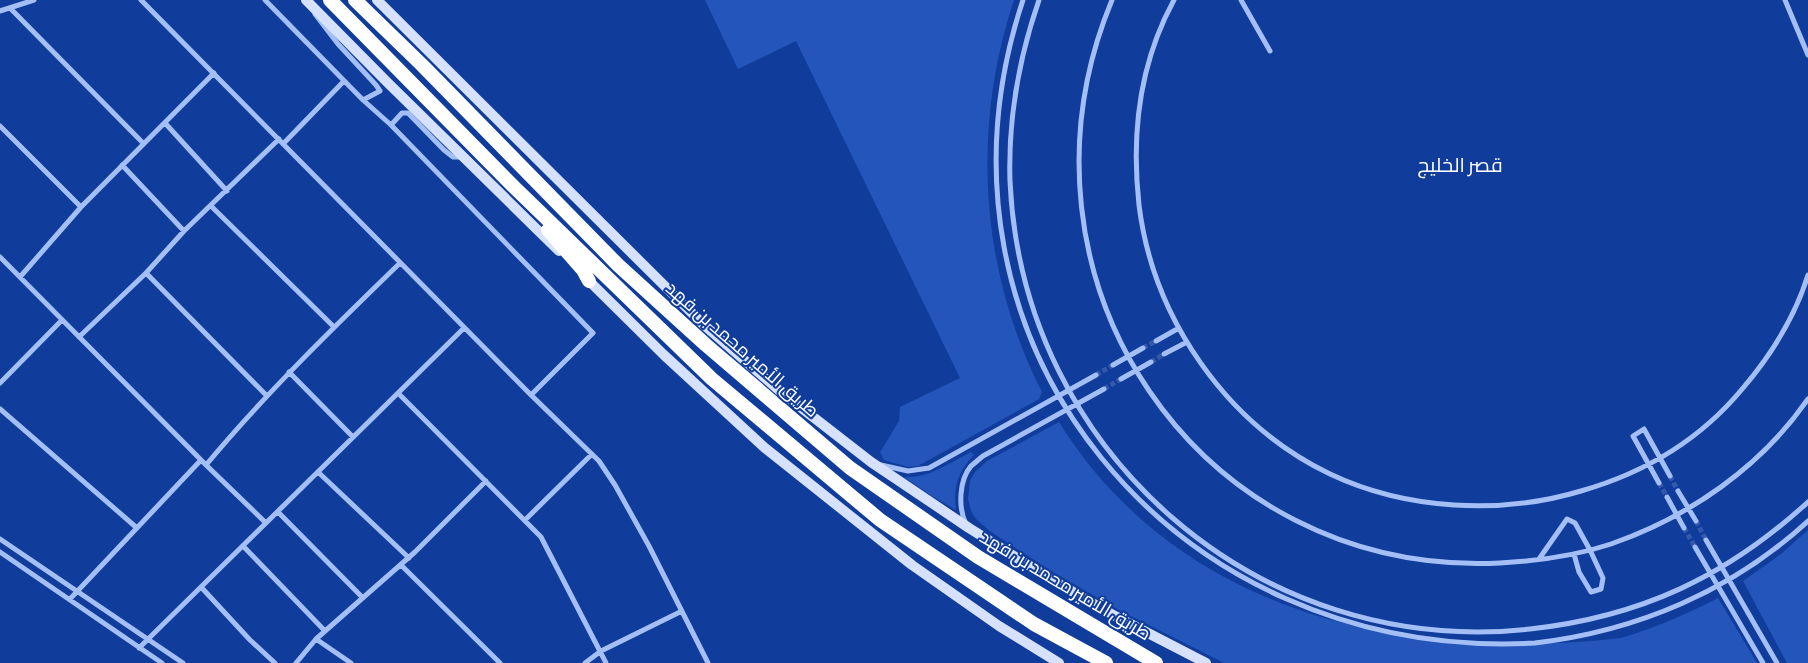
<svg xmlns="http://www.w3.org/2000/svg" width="1808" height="663" viewBox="0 0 1808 663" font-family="'Sofia Sans Condensed',Cairo,sans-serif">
	<rect width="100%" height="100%" fill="#103c9c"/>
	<path fill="#2355ba" d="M705,0H1014C971,129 980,271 1042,392L1039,399L918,466L908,467L884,460L880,452L899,421L900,407L960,378L796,41L738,69Z
		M1059,422C1178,613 1403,663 1621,638C1655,628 1687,614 1718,598L1757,663H1224L1119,610L1053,572L991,532L976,519L971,511L968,499L970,481L975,472L987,461Z
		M971,452L974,455C958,471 953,487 956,510L932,496L904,477C930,478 949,463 971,452Z
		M1808,530V663H1787L1743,581L1781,554Z"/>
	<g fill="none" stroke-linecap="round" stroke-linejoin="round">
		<path stroke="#3459ab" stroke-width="5" stroke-dasharray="5 2.5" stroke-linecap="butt" d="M1143,348L1156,341
			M1151,362L1164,354
			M1096,375L1113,365
			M1104,389L1121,379
			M1670,476L1678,491
			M1659,483L1667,497
			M1696,521L1706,540
			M1684,528L1695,547"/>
		<path stroke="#a4bff5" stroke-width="5" d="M141,0L531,395L599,461L615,485L649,546L708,663
			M265,0L363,100L391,125L593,333L531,395
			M1023,0C909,342 1174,663 1535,643C1637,631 1732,591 1808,521
			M1039,0C1019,58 1008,119 1010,181C1022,453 1259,659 1530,629C1640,617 1726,577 1808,502
			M1112,0C997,277 1197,578 1500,563C1538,561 1575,556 1611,544C1689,517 1761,467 1808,399
			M1174,0C1139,64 1131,133 1139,205C1153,318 1226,424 1330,474C1406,510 1501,515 1581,491C1644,473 1701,439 1743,388C1771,355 1795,317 1808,275
			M1241,0L1270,51
			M1785,0L1808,55
			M10,8L143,143
			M0,11L34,0
			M315,14L338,44L376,85L380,91L363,100
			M165,123L227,191
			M391,125L402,113H408L444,150L453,157H462
			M0,126L81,207
			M283,144L344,81
			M122,165L184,231
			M211,206L334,327
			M0,257L206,465L266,523
			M146,273L267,396
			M20,277L81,207L214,73
			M79,337L146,273L184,231L279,139
			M1156,341L1179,328
			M1164,354L1187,342
			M1113,365L1143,348
			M289,372L353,437
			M1121,379L1151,362
			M0,383L62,320
			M398,393L541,537L606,663
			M0,409L137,528
			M206,465C266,393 333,328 400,263
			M881,465L908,471L929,468L1096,375
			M318,472L409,558
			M1659,483L1633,436L1644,429L1670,476
			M1678,491L1696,521
			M1667,497L1684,528
			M278,512L363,598
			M525,520L592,454
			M966,524C958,508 959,480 971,466C975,463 979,459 983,456L1104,389
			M0,539L183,663
			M1706,540L1777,663
			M243,546L325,631
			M1695,547L1763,663
			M0,552L162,663
			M1539,559L1567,519L1575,523L1590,550L1603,578L1601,589L1591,592L1579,572L1574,554
			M401,565L500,663
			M201,587L250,640L275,663
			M70,599L201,460
			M316,639L351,663
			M139,648L464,328
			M296,663L316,639L415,552L486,481
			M585,663L601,651L682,611"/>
		<path stroke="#d5e1fd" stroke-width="10" d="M306,0L388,83L559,251
			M377,0L704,325L781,392L871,462L969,528L1049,578L1115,616L1206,663
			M585,277L664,355L765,448L912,565L999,626L1059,663"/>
		<path stroke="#fff" stroke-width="14" d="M330,0L513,186L712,379L880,520L1034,624L1106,663
			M355,0L422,65L618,265L706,345L850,468L978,557L1156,663
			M548,230L583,270L589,281"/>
	</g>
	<g text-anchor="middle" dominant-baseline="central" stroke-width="4" stroke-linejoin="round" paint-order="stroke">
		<g font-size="19" fill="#fff" stroke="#103c9c">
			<text transform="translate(742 350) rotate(41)">طريق الأمير محمد بن فهد</text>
			<text transform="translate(1065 586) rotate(31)">طريق الأمير محمد بن فهد</text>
		</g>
		<g font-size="20" fill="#fff" stroke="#103c9c">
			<text x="1460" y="166">قصر الخليج</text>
		</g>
	</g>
</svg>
